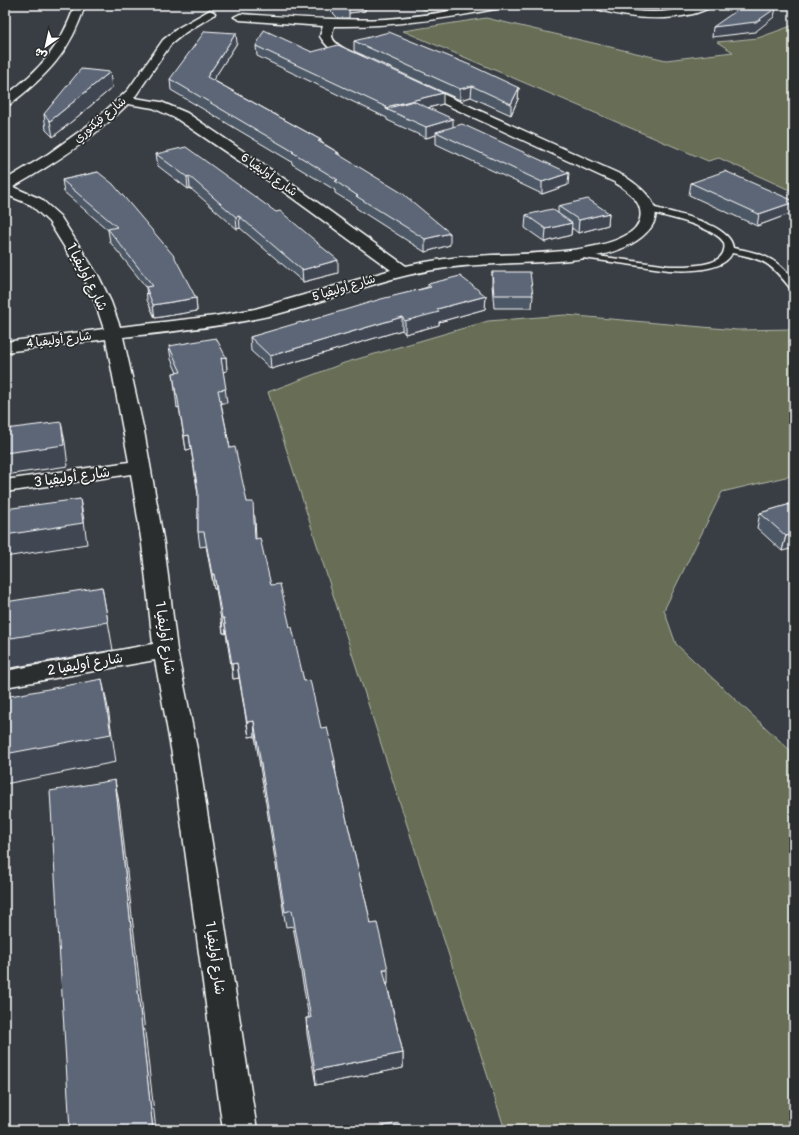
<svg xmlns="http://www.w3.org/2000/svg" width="799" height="1135" viewBox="0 0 799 1135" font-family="Pangolin,'Playpen Sans Arabic',sans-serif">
	<rect width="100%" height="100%" fill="#393e44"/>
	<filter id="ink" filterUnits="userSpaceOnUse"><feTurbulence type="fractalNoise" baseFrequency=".025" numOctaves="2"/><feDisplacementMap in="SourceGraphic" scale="8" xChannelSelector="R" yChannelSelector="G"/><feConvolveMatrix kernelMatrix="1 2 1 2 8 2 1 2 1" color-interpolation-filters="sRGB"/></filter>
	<g filter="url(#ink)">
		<path fill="#676e54" stroke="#b3b6aa" d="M417,5H472L438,10H424Z
			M486,18L666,60L733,52L717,42L758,38L794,25V192L719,158L708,161L403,31Z
			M565,315L737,330L794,329V475L722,492L664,610L676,644L794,754V1130H505L268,392L344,363L488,321Z"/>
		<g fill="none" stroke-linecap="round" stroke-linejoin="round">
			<g stroke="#fff" stroke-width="3">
				<path id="lane" d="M646,207H652C671,213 731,223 733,248C754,252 772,255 787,273C792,279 794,282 794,289H791C770,263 765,259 732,253C724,272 686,271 669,270L576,257L572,255L576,253L669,266C683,266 721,268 724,250C726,243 722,239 716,235C695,222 670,218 646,211Z"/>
			</g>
			<g stroke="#fff" stroke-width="3">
				<path id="street" d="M483,5H505L500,8C445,19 391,27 334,26C333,29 332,33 332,36C333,46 355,54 363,57L365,60L363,63C349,66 326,48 320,36L323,26L240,20L234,17L240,14C289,17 337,21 386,19C419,17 451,11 483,5Z
					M589,5C610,5 629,12 651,12C672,13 692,5 712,5C708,10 699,12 693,14C658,22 624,18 590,7Z
					M210,10L215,13L214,15L186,32L171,44L134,98L161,102L187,113L286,180L406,266C429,261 452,257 476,256C508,253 631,257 640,219C644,202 627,190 614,182L412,89L410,86L412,83L416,82L624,176C644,189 670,210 646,233C615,265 538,261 496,264C466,265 437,268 408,275C365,285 324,302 281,313C229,326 176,331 123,337L144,431L164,544L177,650L198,754L257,1130H223L172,754L155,660L5,687V671L153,644L142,544L131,474L5,492V480L129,462L106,339L5,352V342L104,329L95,302L83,277L49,222L31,205L5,194V180L48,154L94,121L128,90L163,40L178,28ZM128,104L153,108L177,119L276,186L391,270L255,309L215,316L120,327L111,302L99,277L60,216L41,199L13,187C54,164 94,138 128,104Z"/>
			</g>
			<g stroke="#fff" stroke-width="3">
				<path id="secondary" d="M75,5H85C71,51 47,76 9,105L5,106V96C40,70 61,46 75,5Z"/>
			</g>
			<use href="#lane" fill="#2a2d2e" fill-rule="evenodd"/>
			<use href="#street" fill="#2a2d2e" fill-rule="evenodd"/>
			<use href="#secondary" fill="#2a2d2e" fill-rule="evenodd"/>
		</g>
		<path fill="#4e5866" stroke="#fff" d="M325,5H365V11L349,13V18H338Z
			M354,41L519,88L518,99L511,115L471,97L460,100L354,51Z
			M237,43L213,80L321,140V142L339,153V155L450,245L425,252L356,208V206L335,193V190L292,164V162L171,90L170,79Z
			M256,46L312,52L443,104L428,108L453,127L568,185L542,194L436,144V135L426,138L387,120V118L257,56Z
			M110,72L112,88L53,137L46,130L44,114Z
			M156,154L318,245L338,273L303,282L240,228L237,229L190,188L188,189L158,166Z
			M98,172L196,298L197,311L155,318L147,300L146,287L110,242L108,230L64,192L62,180Z
			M691,183L794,201L792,213L757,226L689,195Z
			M558,206L609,213L608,225L578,233L572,228L571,235L545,242L525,228L526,215L558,213Z
			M794,243V258L792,255Z
			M492,272L533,295L532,308H494L492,285Z
			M428,284L486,296L485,309L439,322V325L405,334L402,330L271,369L251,351L250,337L302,323L428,287Z
			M169,346L226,357L227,371H223L227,403H221L230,448L247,502L255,517L256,539L271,585L290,627L304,681L335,770L371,924L388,984H387L403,1053V1068L316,1085L307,1034L306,1018H309L293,926L286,927L255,736L249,737L239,678L233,679L226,633H223L216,589H214L206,546L200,547L198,532V495L191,449L186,450L179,407L177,408L173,373H177L171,359Z
			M794,503L782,551L757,528L760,513Z"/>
		<path fill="#404753" stroke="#fff" d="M346,5H365V11L349,13V8Z
			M776,8L774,17L755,32L712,37L713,27Z
			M236,33L237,43L208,88L207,77Z
			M110,72L112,88L53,137L50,121Z
			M472,86L471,97L460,100V89Z
			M519,88L518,99L511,115V104Z
			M443,93V104L400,115L386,109V107Z
			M453,119V130L436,132V135L426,138V127Z
			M569,173L568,185L542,194V182Z
			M189,176L190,188L188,189L187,177Z
			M794,202L792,213L757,226L759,214Z
			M609,213L608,225L578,233L579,220Z
			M239,216L240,228L237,229L236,217Z
			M572,223L571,235L545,242L546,229Z
			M450,233V245L425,252V239Z
			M338,260V273L303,282L302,270Z
			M486,296L485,309L439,322V325L405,334V321L437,309Z
			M196,298L197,311L155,318L153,305Z
			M402,317V330L271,369L270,356Z
			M226,357L227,371L222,372L221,358Z
			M61,422L65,442L68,466L5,475V453Z
			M189,435L191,449L186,450L184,436Z
			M80,499L84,520L87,544L5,557V535Z
			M794,534V548L782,551L786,536Z
			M212,574H214L216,589H214Z
			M102,587L113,650L5,669V639Z
			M222,618H224L226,633H223Z
			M237,663L239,678L233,679L232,664Z
			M102,679L108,708L116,762L5,784V754Z
			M254,721L255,736L249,737L247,722Z
			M333,761H335L336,776Z
			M115,780L120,809L156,1130H153Z
			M383,969H388V984L384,985Z
			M403,1053V1068L316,1085L315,1070Z"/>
		<path fill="#5b6677" stroke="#fff" d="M334,5H346L349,8H337Z
			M744,5H760L776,8L756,22L713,27Z
			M264,30L312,52L338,45L443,93L386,107L256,46Z
			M205,31L236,33L207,77L321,140L318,141L339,153H336L402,193L450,233L425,239L356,196H358L335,181L338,180L292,152H294L170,79Z
			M389,32L470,65L519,88L511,104L472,86L460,89L354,41Z
			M81,69L110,72L50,121L44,114Z
			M413,101L453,119L426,127L386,109Z
			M462,124L569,173L542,182L436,132Z
			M186,147L276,212L280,211L318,243H317L338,260L302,270L239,216L236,217L189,176L187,177L156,154Z
			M725,171L794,201V202L759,214L691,183Z
			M98,172L113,184L174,256L196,298L153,305L146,287L153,286L108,229L117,227L62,180Z
			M588,199L609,213L579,220L558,206Z
			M552,209L572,223L546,229L526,215Z
			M492,272H530L533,295H494Z
			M460,276L486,296L437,309L439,312L405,321L402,317L270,356L250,337L301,322L302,323L381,299L431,287L428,284Z
			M216,338L226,357L221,358L226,389L218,390L230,448L235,447L247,502H253L255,539L260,538L271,585L280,584L290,627H292L304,681L310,680L321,728L327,727L335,761H333L371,924L377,923L388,969H383L403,1053L315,1070L306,1018H311L292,910L285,912L254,721L247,722L237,663L232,664L224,618H222L214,574H212L204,532H198V491L189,435L184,436L177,394H176L173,373L181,372L169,346Z
			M61,422L64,445L5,453V429Z
			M80,499L83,523L5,535V509Z
			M794,503V534L786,536L760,513Z
			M102,587L108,622L5,639V602Z
			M102,679L111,734L5,754V697Z
			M115,780L153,1130H70L50,791Z
			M399,1123L401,1130H365Z"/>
	</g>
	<g text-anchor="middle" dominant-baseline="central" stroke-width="3.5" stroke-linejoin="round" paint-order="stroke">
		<g font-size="12" fill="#fff" stroke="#2a2d2e">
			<text transform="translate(100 120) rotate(-40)">شارع فيكتوري</text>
			<text transform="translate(269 175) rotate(35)">شارع أوليفيا 6</text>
			<text transform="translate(344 288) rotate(-17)">شارع أوليفيا 5</text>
			<text transform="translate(59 340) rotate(-7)">شارع أوليفيا 4</text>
		</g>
		<g font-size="14" fill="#fff" stroke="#2a2d2e">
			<text transform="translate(87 277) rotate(63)">شارع أوليفيا 1</text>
			<text transform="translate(72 477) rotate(-8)">شارع أوليفيا 3</text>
			<text transform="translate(165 638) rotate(82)">شارع أوليفيا 1</text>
			<text transform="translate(85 664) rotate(-10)">شارع أوليفيا 2</text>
			<text transform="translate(215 958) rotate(82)">شارع أوليفيا 1</text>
		</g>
	</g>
	<rect width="799" height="1135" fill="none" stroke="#2a2d2e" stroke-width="20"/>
	<rect x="10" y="10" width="779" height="1115" fill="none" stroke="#fff" stroke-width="1.5" filter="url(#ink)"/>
	<g transform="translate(46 46) rotate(214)" stroke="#2a2d2e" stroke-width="3" paint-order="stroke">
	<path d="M0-3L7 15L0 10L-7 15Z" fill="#ffffff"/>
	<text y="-6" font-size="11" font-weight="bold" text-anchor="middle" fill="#ffffff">ش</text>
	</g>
</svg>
